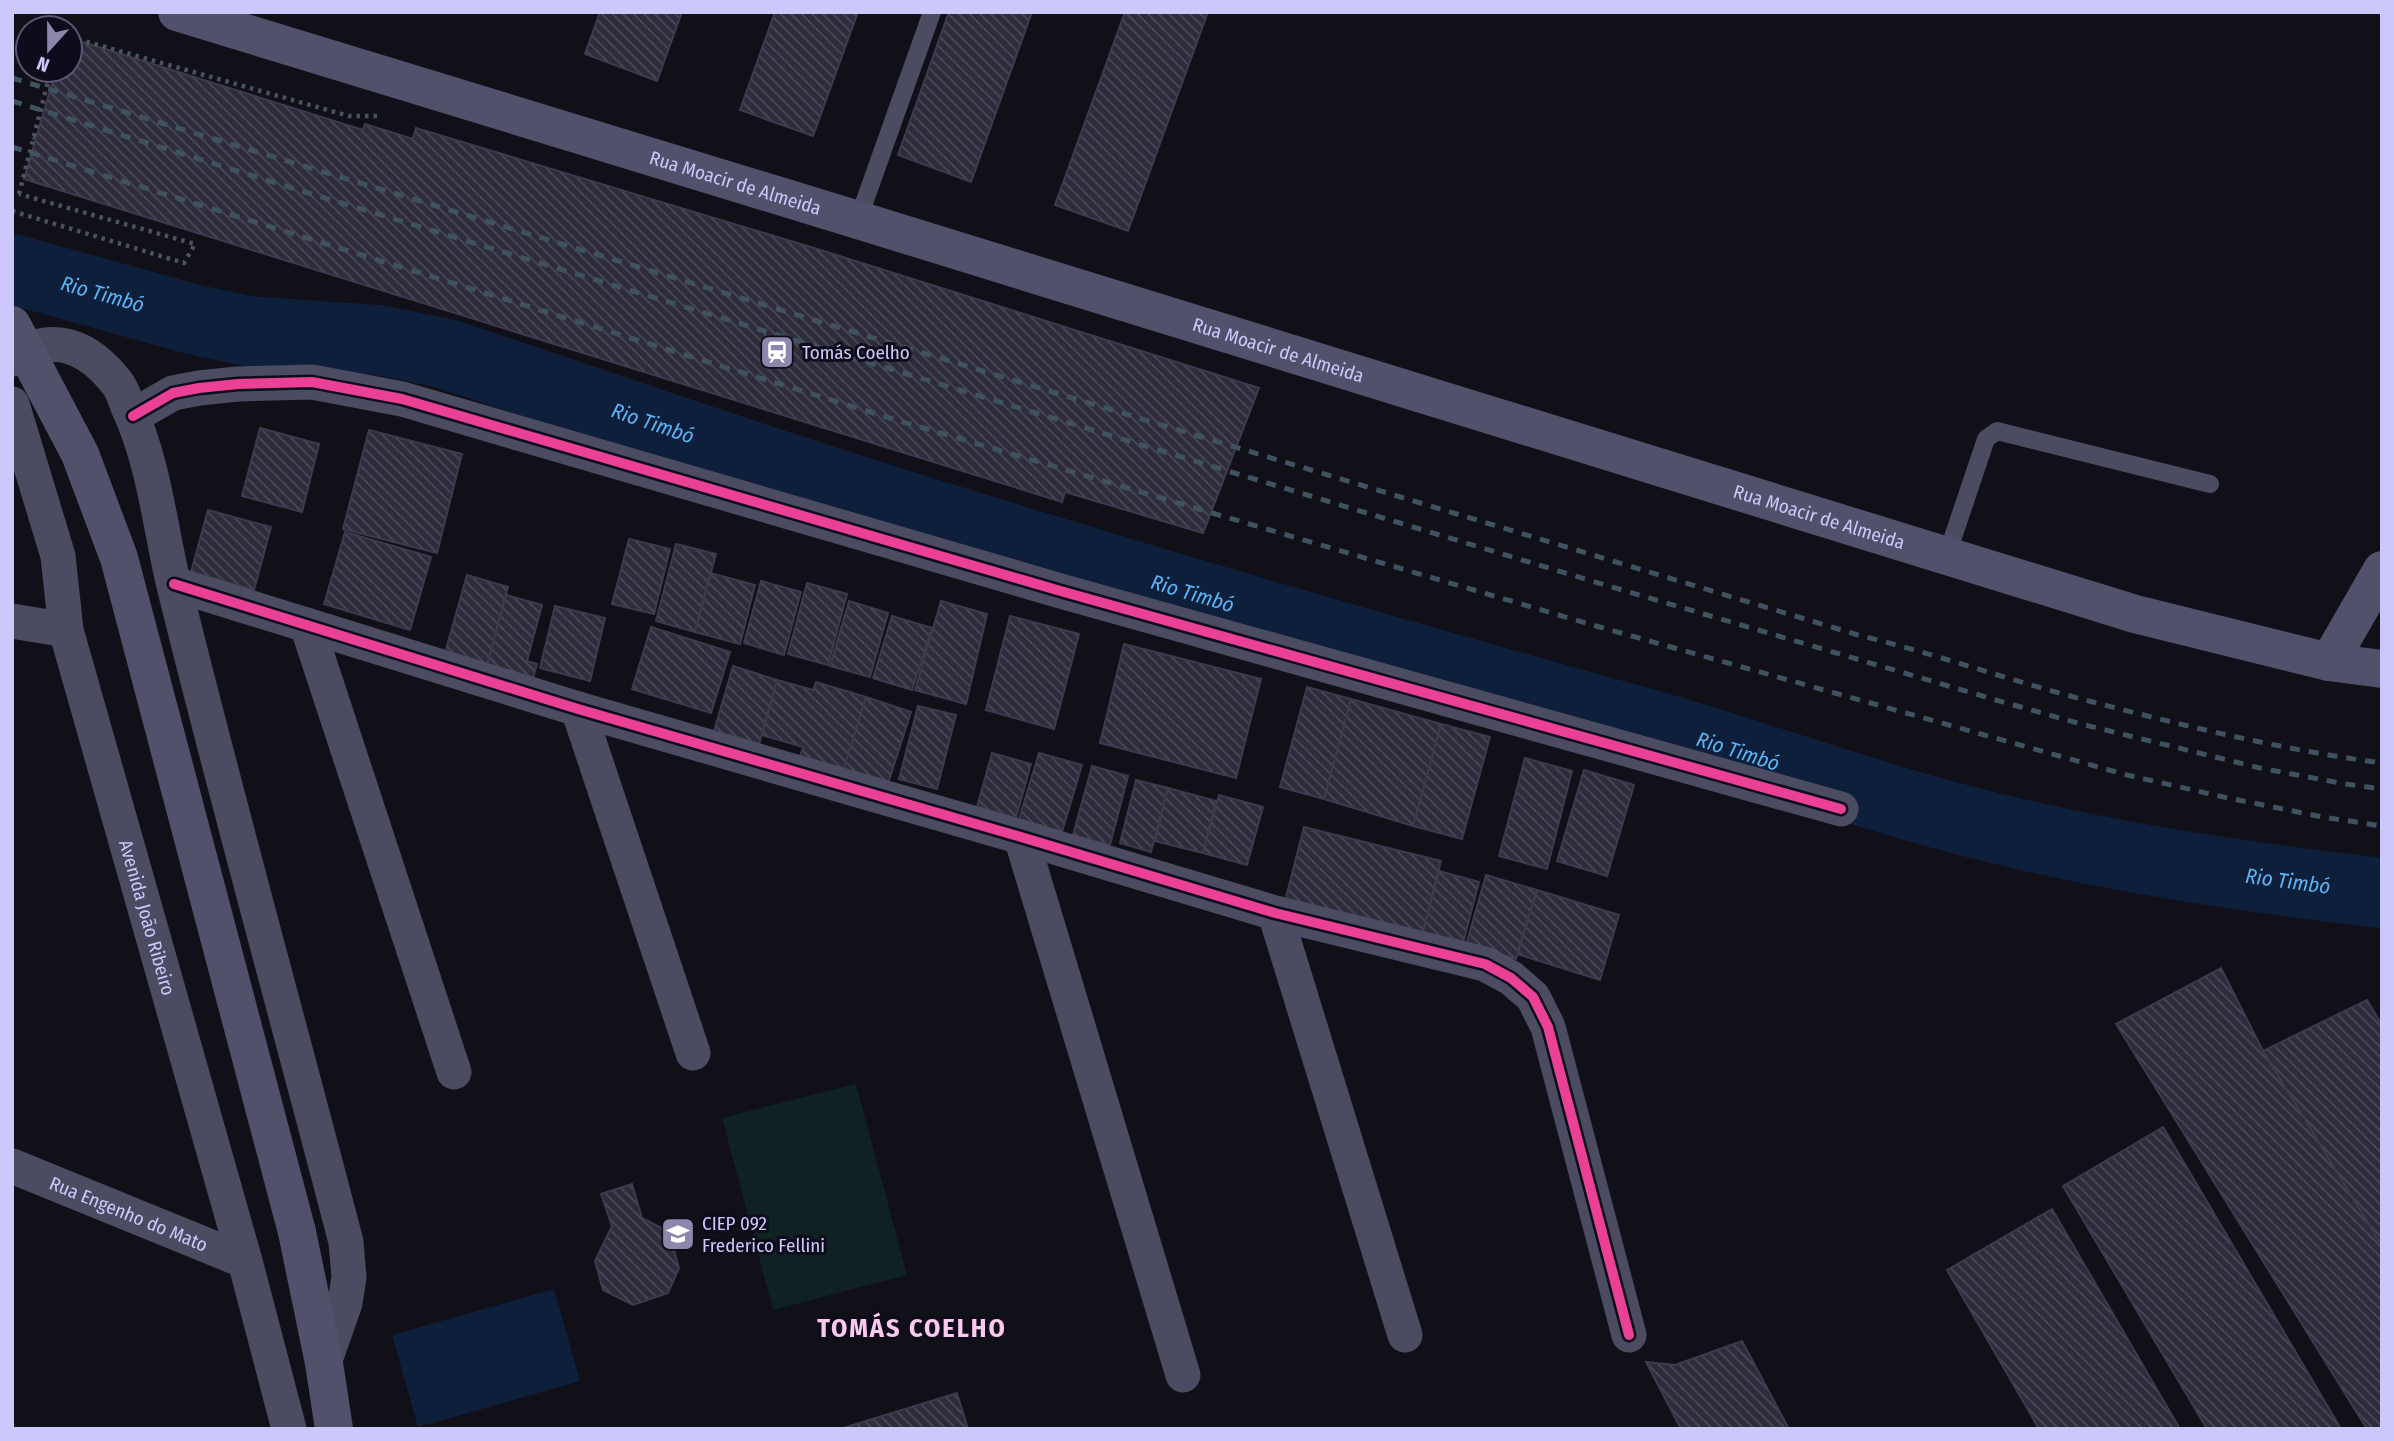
<svg xmlns="http://www.w3.org/2000/svg" width="2394" height="1441" viewBox="0 0 2394 1441" font-family="'Fira Sans Condensed',sans-serif">
	<defs>
		<pattern id="building-back-hatch" width="6" height="6" patternUnits="userSpaceOnUse" patternTransform="scale(1.75)"><rect width="6" height="6" fill="#2e2c3a"/><path d="M-1 5l2 2M0 0l6 6M5-1l2 2" fill="none" stroke="#4b4957"/></pattern>
	</defs>
	<rect width="100%" height="100%" fill="#111018"/>
	<path fill="#0f2122" d="M856,1084L907,1275L773,1310L722,1118Z"/>
	<path fill="#0d1f3a" d="M554,1289L580,1381L418,1427L392,1335Z"/>
	<g fill="none" stroke-linecap="round" stroke-linejoin="round">
		<path stroke="#0d1f3a" stroke-width="70" id="s1" d="M12,269L192,319L247,331L378,340L444,353C585,400 725,449 867,494C1124,575 1383,651 1644,723C1744,751 1843,788 1944,815C2087,854 2234,876 2382,893"/>
	</g>
	<path fill="url(#building-back-hatch)" stroke="#3c3a4c" stroke-width="2" d="M600,12H682L657,81L585,54Z
		M775,12H858L813,136L740,110Z
		M949,12H1032L971,182L898,155Z
		M1125,12H1208L1128,231L1055,205Z
		M70,38L363,130L365,124L413,139L416,128L827,252L1259,388L1203,533L1065,492L1062,502L24,179L56,70H70Z
		M260,428L319,444L302,512L242,496Z
		M369,430L462,454L437,553L343,529Z
		M208,510L271,527L254,590L191,572Z
		M345,532L431,557L410,630L324,604Z
		M629,539L670,549L654,614L612,604Z
		M676,544L716,554L695,632L656,621Z
		M710,573L755,585L740,644L695,632Z
		M467,575L508,587L485,672L443,660Z
		M761,581L801,592L784,655L744,643Z
		M807,583L847,594L828,665L788,654Z
		M506,595L542,605L527,661L537,664L530,689L484,676Z
		M849,601L888,613L870,677L830,666Z
		M941,601L987,614L966,704L915,690Z
		M555,606L605,618L590,681L540,668Z
		M892,616L932,628L912,690L873,678Z
		M1010,616L1079,634L1054,729L986,710Z
		M651,627L730,652L711,713L632,689Z
		M1124,644L1261,679L1236,778L1100,743Z
		M733,666L777,680L759,744L714,731Z
		M777,680L813,690L816,682L866,697L840,781L797,767L803,747L762,735Z
		M1307,687L1351,699L1324,799L1280,787Z
		M866,697L911,712L884,796L840,781Z
		M1351,699L1441,724L1413,826L1324,799Z
		M918,706L956,715L937,789L899,779Z
		M1441,724L1490,737L1462,839L1413,826Z
		M992,753L1031,764L1016,818L977,807Z
		M1039,753L1082,765L1062,832L1019,819Z
		M1525,758L1572,771L1547,869L1499,856Z
		M1092,766L1128,776L1110,845L1073,835Z
		M1584,770L1634,785L1607,876L1557,861Z
		M1136,780L1168,788L1151,852L1120,843Z
		M1168,788L1216,801L1203,853L1155,841Z
		M1219,795L1263,807L1247,865L1203,853Z
		M1304,827L1441,861L1420,943L1283,909Z
		M1439,871L1479,882L1462,947L1422,936Z
		M1486,875L1537,890L1516,959L1466,945Z
		M1537,890L1619,915L1600,980L1517,954Z
		M2221,968L2263,1051L2382,1246V1429H2367L2116,1024Z
		M2367,1000L2382,1025V1246L2263,1051Z
		M2163,1127L2341,1429H2207L2063,1186Z
		M632,1184L642,1218L669,1232L679,1268L668,1293L633,1305L603,1290L595,1261L612,1226L601,1194Z
		M2052,1209L2180,1429H2039L1947,1270Z
		M1742,1341L1789,1429H1681L1646,1362L1675,1365Z
		M957,1393L968,1429H840Z"/>
	<g fill="none" stroke-linecap="round" stroke-linejoin="round">
		<path stroke="#47545f" stroke-width="4.5" stroke-dasharray="3.5 5" stroke-linecap="butt" d="M70,37L349,116H377
			M33,137L35,138
			M12,211L184,263L195,244L19,194"/>
		<path stroke="#4b4b61" stroke-width="18" d="M858,220L932,12
			M1947,555L1986,439L1997,431L2210,484"/>
		<g stroke="#4b4b61" stroke-width="35">
			<path d="M12,359C53,331 88,346 117,383C122,389 125,399 128,407C154,462 160,527 174,586C228,805 289,1023 346,1242L349,1277L345,1303L324,1363"/>
			<path id="s2" d="M12,404L58,556L66,630L245,1261L289,1429"/>
			<path d="M133,416L173,393L199,388L238,384L312,382L402,399L1064,592L1841,809"/>
			<path d="M174,584L578,709L1021,837L1275,913L1485,964L1511,978L1533,997L1548,1027L1629,1335"/>
			<path d="M12,621L66,630"/>
			<path d="M307,625L454,1072"/>
			<path d="M578,709L693,1053"/>
			<path d="M1021,837L1183,1375"/>
			<path d="M1275,913L1405,1335"/>
			<path id="s3" d="M12,1166L245,1261"/>
		</g>
		<g stroke="#52516b" stroke-width="38">
			<path id="s4" d="M177,12L858,220L2135,614L2329,662L2382,669"/>
			<path d="M2329,662L2382,570"/>
			<path d="M297,1232L324,1363L334,1429"/>
		</g>
		<path stroke="#3f525f" stroke-width="5" stroke-dasharray="10 9" stroke-linecap="butt" d="M12,78L1858,635C1936,654 2011,681 2089,701C2185,726 2283,750 2382,763
			M12,101L305,192L1595,582L1996,700L2081,724L2260,768L2345,784L2382,789
			M12,147L893,419L1596,626L2127,775L2228,798L2323,817L2382,826"/>
		<path stroke="#47545f" stroke-width="4.5" stroke-dasharray="3.5 5" stroke-linecap="butt" d="M19,194L51,70"/>
		<path stroke="#52516b" stroke-width="38" d="M12,325L80,454L119,558L297,1232"/>
		<g stroke="#0e0c1b" stroke-width="15">
			<path id="cycleway" d="M133,416L173,393L199,388L238,384L312,382L402,399L1064,592L1841,809
				M174,584L578,709L1021,837L1275,913L1485,964L1511,978L1533,997L1548,1027L1629,1335"/>
		</g>
		<use href="#cycleway" stroke="#ea4096" stroke-width="10"/>
	</g>
	<defs>
		<g id="station-square" transform="scale(1.75)"><rect x="-9" y="-9" width="18" height="18" rx="4" fill="#8b88ac" stroke="#0e0c1b"/><path d="M-3-6H3Q5-6 5-4V2Q5 4 3 4L4.5 6H3L1.5 4h-3L-3 6H-4.5L-3 4Q-5 4-5 2V-4Q-5-6-3-6ZM-3.5-4v3h7v-3ZM-3.5 1v1.5H-2V1ZM2 1v1.5H3.5V1Z" fill="#fff"/></g>
		<g id="school-square" transform="scale(1.75)"><rect x="-9" y="-9" width="18" height="18" rx="4" fill="#8b88ac" stroke="#0e0c1b"/><path d="M0-5L7-2L0 1L-7-2ZM-4 1L0 2.5L4 1V4Q0 6-4 4Z" fill="#fff"/></g>
	</defs>
	<g fill-rule="evenodd">
		<use href="#station-square" x="777" y="352"/>
		<use href="#school-square" x="678" y="1234"/>
	</g>
	<g text-anchor="middle" dominant-baseline="central" stroke-width="6" stroke-linejoin="round" paint-order="stroke">
		<g font-size="19" fill="#ccc8fc" stroke="#0e0c1b">
			<text stroke="none"><textPath href="#s4" startOffset="584">Rua Moacir de Almeida</textPath></text>
			<text stroke="none"><textPath href="#s4" startOffset="1152">Rua Moacir de Almeida</textPath></text>
			<text stroke="none"><textPath href="#s4" startOffset="1718">Rua Moacir de Almeida</textPath></text>
			<text stroke="none"><textPath href="#s2" startOffset="532">Avenida João Ribeiro</textPath></text>
			<text stroke="none"><textPath href="#s3" startOffset="126">Rua Engenho do Mato</textPath></text>
		</g>
		<g font-size="19" fill="#ccc8fc" stroke="#0e0c1b" text-anchor="start">
			<text x="802" y="352">Tomás Coelho</text>
			<text x="702" y="1223">CIEP 092<tspan x="702" dy="22">Frederico Fellini</tspan></text>
		</g>
		<g font-size="21" font-style="italic" fill="#5bb4f7" stroke="#0e0c1b">
			<text stroke="none"><textPath href="#s1" startOffset="94">Rio Timbó</textPath></text>
			<text stroke="none"><textPath href="#s1" startOffset="662">Rio Timbó</textPath></text>
			<text stroke="none"><textPath href="#s1" startOffset="1228">Rio Timbó</textPath></text>
			<text stroke="none"><textPath href="#s1" startOffset="1796">Rio Timbó</textPath></text>
			<text stroke="none"><textPath href="#s1" startOffset="2362">Rio Timbó</textPath></text>
		</g>
		<g font-size="26" font-weight="bold" letter-spacing="2" fill="#fccaec" stroke="#0e0c1b">
			<text x="912" y="1328">TOMÁS COELHO</text>
		</g>
	</g>
	<rect width="2394" height="1441" fill="none" stroke="#ccc8fc" stroke-width="28"/>
	<g transform="translate(49 49) rotate(201)"><circle r="33" fill="#0e0c1b" stroke="#5a5775" stroke-width="2"/>
	<path d="M0-5L12 26L0 18L-12 26Z" fill="#8b88ac"/>
	<text y="-10" font-size="19" font-weight="bold" text-anchor="middle" fill="#ccc8fc">N</text>
	</g>
</svg>
